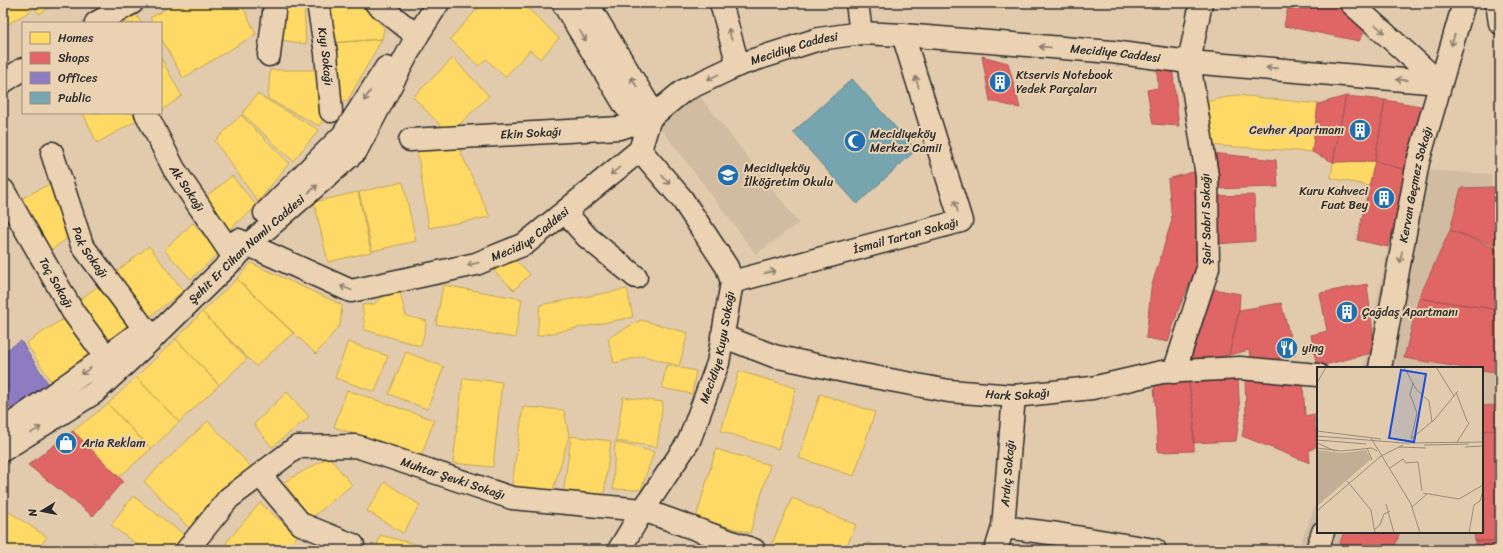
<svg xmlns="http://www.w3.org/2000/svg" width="1503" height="553" viewBox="0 0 1503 553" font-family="Sriracha,sans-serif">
	<rect width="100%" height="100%" fill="#e2cbad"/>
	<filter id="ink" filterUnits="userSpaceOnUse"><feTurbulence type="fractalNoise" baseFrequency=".025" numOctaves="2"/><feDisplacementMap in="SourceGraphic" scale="8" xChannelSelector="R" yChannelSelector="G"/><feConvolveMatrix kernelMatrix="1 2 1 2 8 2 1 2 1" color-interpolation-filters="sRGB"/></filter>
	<g filter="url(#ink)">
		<path fill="#d1bca1" d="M699,95L799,223L756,254L659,126Z
			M1405,169L1491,174L1500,320V550H1298L1318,498V532H1482V368H1363Z"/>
		<path fill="#ffd966" stroke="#bfa554" d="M3,3H28L32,10L3,27Z
			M32,3H56L39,14Z
			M176,3H241L256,34L183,78L161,38V23H153L150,18Z
			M276,3H304L306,44L275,39Z
			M324,3H360L384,28L382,39L331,43Z
			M483,3H522L559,38L540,59L530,50L505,77L486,59L479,66L450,39Z
			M132,8L141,23H106Z
			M382,39L348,100L337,102L331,43Z
			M161,58L182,96L161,111Z
			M453,58L489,96L449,134L413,97Z
			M270,70H319L324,117L319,126L268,99Z
			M257,94L319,130L293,161L242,114Z
			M1237,95L1318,104L1312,152L1207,145L1204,102Z
			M83,113H133L136,121L97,143Z
			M241,115L289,163L258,202L215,141Z
			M457,144L490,217L429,228L417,149Z
			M1375,161L1369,186L1331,178L1333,162Z
			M232,176L257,206L226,232L200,201Z
			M55,181L73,234L50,251L21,199Z
			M403,182L416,241L372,251L359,192Z
			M358,192L371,252L328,262L314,202Z
			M193,223L220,252L191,279L164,250Z
			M149,246L183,291L146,320L112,275Z
			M510,255L530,274L514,290L494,271Z
			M251,263L342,305L340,325L316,354L237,279Z
			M237,279L293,333L256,366L202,312Z
			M105,281L138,326L105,350L73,305Z
			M443,285L522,299L515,338L436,324Z
			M399,288L406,316L427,321L421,346L365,330L362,305L374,304L391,290Z
			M627,289L633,317L537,336L540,305Z
			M202,312L247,359L219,385L176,339Z
			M66,317L94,360L54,386L26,343Z
			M641,320L688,333L679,366L644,356L614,363L608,338Z
			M176,339L219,385L179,422L136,377Z
			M348,342L388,356L375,392L335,378Z
			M406,352L444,367L427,409L389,394Z
			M666,365L696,371L692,394L662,388Z
			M739,371L796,388L778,449L721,431Z
			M136,377L179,422L151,449L108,404Z
			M463,378L502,382L493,467L453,463Z
			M347,390L434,420L421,457L334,427Z
			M287,392L309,417L272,447L254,424Z
			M820,394L875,412L854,476L799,458Z
			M623,397L663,402L657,447L616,441Z
			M108,404L151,449L119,477L73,431Z
			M523,407L564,410L569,436L552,494L512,485Z
			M208,421L252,468L189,528L144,481Z
			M571,436L611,441L603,501L563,496Z
			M615,442L654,452L641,490L613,489Z
			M716,449L770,465L750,533L696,518Z
			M329,457L352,485L310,519L284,482Z
			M385,482L420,505L403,533L367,511Z
			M133,496L186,536L175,550H144L111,525Z
			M792,498L856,525L845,550H769Z
			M260,503L298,536L286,550H231L225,544Z
			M3,508L47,537L38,550H3Z
			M380,535L427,547L426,550H376Z
			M94,542L106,550H89Z
			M869,543L883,550H866Z"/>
		<path fill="#e06666" stroke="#aa5454" d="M1289,3H1347L1370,23L1359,41L1284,26Z
			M982,56L1008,63L1020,108L990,101Z
			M1172,66L1179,126L1153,124L1147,90L1158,88L1157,68Z
			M1346,96L1385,100L1375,161L1333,162Z
			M1346,96L1333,162L1312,152L1318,104Z
			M1385,100L1427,107L1409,171L1375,161Z
			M1211,153L1276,160L1278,187L1211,189Z
			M1375,161L1409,171L1388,247L1357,240Z
			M1200,170L1203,216L1196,268L1179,308L1168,342L1146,338L1151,288L1172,220L1168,179Z
			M1495,187L1496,246L1450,230L1461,188Z
			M1254,195L1255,241L1216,244L1213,196Z
			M1450,230L1500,250V310L1419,298Z
			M1367,284L1375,352L1317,367L1311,335L1327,331L1320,293Z
			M1203,287L1240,294L1239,310L1229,355L1192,361V324Z
			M1419,298L1500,310V366L1495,373L1482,371V368H1465L1404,358Z
			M1281,303L1295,355L1251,364L1249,350L1229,355L1239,310Z
			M1245,377L1303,384L1305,416L1314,414L1317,446L1309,451L1310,463L1242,436L1246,416Z
			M1188,378L1238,380L1240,414L1236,441L1193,443L1194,414Z
			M1188,378L1194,414V451L1158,452L1154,384Z
			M1500,405V429L1482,431V406Z
			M1500,429V541H1475L1474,532H1482L1483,531L1482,431Z
			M73,431L123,481L93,516L28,465Z
			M1344,532H1393L1399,535L1393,550H1337Z
			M1475,541H1500V550H1476Z"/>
		<path fill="#8e7cc3" stroke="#706495" d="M21,341L52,390L14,414L3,397V352Z"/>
		<path fill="#76a5af" stroke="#608087" d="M852,79L916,150L857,204L793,132Z"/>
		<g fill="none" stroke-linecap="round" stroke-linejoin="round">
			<g stroke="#2b2b2b" stroke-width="25">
				<g id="minor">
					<path id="s1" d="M318,3L326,53L331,111"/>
					<path d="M376,3L417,36"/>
					<path d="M563,3L626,107L650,118"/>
					<path d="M587,3L646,101L650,118"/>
					<path d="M721,3L738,65"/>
					<path d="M857,3L861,33"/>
					<path d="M1351,3L1440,83"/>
					<path d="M96,23L132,3"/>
					<path d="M269,55L275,3"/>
					<path d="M3,82L23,69"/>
					<path id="s2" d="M146,113L174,169L235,259"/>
					<path id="s3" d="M410,140L620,128L650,118"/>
					<path id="s4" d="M52,153L82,245L152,339"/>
					<path id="s5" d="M3,190L73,312L115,369"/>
					<path d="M565,212L587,237L636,277"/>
					<path d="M265,213L343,135L386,68"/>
					<path id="s6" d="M238,240L351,291L476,264L525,244L640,150L650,118L683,91L738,65L819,39L861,33L903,35L1112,52L1189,62L1440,83"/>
					<path id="s7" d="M732,282L961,221L903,35"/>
					<path id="s8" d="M722,336L774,356L853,373L949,391L1014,396L1092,388L1162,372L1240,368L1318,375"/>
					<path id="s9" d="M1380,368L1418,162L1464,3"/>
					<path d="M1174,372L1208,268L1207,176L1189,62L1201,3"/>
					<path d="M3,430L106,357L145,328"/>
					<path id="s10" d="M3,450L94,393L152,339L248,245L356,151L417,36L438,3"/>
					<path d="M260,475L301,524L353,545L352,550"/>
					<path d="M1003,527L1058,534L1155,550"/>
					<path id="s11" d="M187,550L229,498L297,447L356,446L512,498L643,510L754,550"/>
					<path id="s12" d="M619,550L643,510L689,441L718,363L732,282L727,267L682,199L640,150"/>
					<path id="s13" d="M996,550L1003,527L1014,396"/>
					<path d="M1317,550L1323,532"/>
				</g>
			</g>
			<g stroke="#2b2b2b" stroke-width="25">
				<path id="major" d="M1497,3L1500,23"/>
			</g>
			<use href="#minor" stroke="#ead2b2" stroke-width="22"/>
			<use href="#major" stroke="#ead2b2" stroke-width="22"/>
		</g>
		<defs><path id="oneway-shaft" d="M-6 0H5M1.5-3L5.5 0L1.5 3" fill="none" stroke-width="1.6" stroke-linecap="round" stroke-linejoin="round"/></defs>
		<g stroke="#8a7e6e">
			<use href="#oneway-shaft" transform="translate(1380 29) rotate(42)"/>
			<use href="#oneway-shaft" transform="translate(730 34) rotate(-105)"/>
			<use href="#oneway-shaft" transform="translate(583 36) rotate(59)"/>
			<use href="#oneway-shaft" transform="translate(1453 40) rotate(106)"/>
			<use href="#oneway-shaft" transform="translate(1045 47) rotate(-176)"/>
			<use href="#oneway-shaft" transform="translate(1272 68) rotate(-176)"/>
			<use href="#oneway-shaft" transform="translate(713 77) rotate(154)"/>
			<use href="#oneway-shaft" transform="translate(1402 80) rotate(-176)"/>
			<use href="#oneway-shaft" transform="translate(634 82) rotate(-121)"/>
			<use href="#oneway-shaft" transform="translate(917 82) rotate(-107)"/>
			<use href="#oneway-shaft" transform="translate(367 96) rotate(122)"/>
			<use href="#oneway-shaft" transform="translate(615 171) rotate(141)"/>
			<use href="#oneway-shaft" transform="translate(666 180) rotate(49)"/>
			<use href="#oneway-shaft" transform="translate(313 189) rotate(-41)"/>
			<use href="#oneway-shaft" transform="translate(956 206) rotate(-107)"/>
			<use href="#oneway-shaft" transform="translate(1401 257) rotate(101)"/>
			<use href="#oneway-shaft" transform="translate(473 264) rotate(166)"/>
			<use href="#oneway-shaft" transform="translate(770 272) rotate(-15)"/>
			<use href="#oneway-shaft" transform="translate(346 288) rotate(-159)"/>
			<use href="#oneway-shaft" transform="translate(86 371) rotate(145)"/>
			<use href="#oneway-shaft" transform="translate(36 430) rotate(-32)"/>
		</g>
	</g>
	<defs>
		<g id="building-disc" transform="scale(1.15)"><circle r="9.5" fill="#1f6fb2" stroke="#ead2b2"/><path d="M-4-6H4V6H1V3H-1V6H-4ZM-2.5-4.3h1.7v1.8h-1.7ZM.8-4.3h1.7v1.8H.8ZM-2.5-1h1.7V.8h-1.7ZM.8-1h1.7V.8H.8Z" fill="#fff"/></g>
		<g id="mosque-disc" transform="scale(1.15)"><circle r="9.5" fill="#1f6fb2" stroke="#ead2b2"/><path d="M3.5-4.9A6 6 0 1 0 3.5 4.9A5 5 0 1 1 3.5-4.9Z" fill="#fff"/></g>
		<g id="school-disc" transform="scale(1.15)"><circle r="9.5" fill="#1f6fb2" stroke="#ead2b2"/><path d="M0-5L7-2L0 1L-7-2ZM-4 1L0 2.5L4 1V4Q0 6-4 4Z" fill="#fff"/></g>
		<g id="restaurant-disc" transform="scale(1.15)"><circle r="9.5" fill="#1f6fb2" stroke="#ead2b2"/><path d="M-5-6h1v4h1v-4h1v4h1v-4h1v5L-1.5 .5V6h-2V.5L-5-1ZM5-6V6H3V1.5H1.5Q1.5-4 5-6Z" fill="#fff"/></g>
		<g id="shop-disc" transform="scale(1.15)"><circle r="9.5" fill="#1f6fb2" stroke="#ead2b2"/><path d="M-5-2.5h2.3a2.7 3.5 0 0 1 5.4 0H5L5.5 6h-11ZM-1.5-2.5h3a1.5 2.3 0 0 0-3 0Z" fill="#fff"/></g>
	</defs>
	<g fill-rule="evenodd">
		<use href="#building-disc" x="1000" y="82"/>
		<use href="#building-disc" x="1360" y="130"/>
		<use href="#mosque-disc" x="855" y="141"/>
		<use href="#school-disc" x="728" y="175"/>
		<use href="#building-disc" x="1384" y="198"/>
		<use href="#building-disc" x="1347" y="312"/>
		<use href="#restaurant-disc" x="1287" y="348"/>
		<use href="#shop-disc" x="66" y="443"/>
	</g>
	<g text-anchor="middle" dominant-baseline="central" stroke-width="4" stroke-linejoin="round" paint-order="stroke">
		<g font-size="12" fill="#2b2b2b" stroke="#ead2b2">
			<text stroke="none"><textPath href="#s6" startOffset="649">Mecidiye Caddesi</textPath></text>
			<text stroke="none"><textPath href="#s6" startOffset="973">Mecidiye Caddesi</textPath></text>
			<text stroke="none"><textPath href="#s1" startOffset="54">Kıyı Sokağı</textPath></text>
			<text stroke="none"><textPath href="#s3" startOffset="121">Ekin Sokağı</textPath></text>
			<text stroke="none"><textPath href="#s9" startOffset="187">Kervan Geçmez Sokağı</textPath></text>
			<text stroke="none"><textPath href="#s2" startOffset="86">Ak Sokağı</textPath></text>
			<text transform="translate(1206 219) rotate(-91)">Şair Sabri Sokağı</text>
			<text stroke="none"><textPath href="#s6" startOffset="314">Mecidiye Caddesi</textPath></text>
			<text stroke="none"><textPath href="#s7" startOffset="180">İsmail Tartan Sokağı</textPath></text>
			<text stroke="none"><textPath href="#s10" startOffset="317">Şehit Er Cihan Namlı Caddesi</textPath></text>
			<text stroke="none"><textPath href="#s4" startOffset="107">Pak Sokağı</textPath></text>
			<text stroke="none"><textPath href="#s5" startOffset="107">Taç Sokağı</textPath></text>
			<text stroke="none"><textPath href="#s12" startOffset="228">Mecidiye Kuyu Sokağı</textPath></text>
			<text stroke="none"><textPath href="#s8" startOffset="303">Hark Sokağı</textPath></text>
			<text stroke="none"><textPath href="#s13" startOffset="78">Ardıç Sokağı</textPath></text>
			<text stroke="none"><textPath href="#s11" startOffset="313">Muhtar Şevki Sokağı</textPath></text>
		</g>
		<g font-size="12" fill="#2b2b2b" stroke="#ead2b2" text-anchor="start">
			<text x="1016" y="75">Ktservis Notebook<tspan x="1016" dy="14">Yedek Parçaları</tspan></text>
			<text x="1344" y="130" text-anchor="end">Cevher Apartmanı</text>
			<text x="870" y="134">Mecidiyeköy<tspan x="870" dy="14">Merkez Camii</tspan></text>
			<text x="744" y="168">Mecidiyeköy<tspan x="744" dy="14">İlköğretim Okulu</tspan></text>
			<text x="1368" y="191" text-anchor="end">Kuru Kahveci<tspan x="1368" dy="14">Fuat Bey</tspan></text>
			<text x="1362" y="312">Çağdaş Apartmanı</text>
			<text x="1302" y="348">ying</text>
			<text x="82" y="443">Aria Reklam</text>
		</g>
	</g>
	<g transform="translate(1317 367)">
		<rect width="166" height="166" fill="#e2cbad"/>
		<path d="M0,83L25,86L49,83L54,92L0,139Z" fill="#c1ae95"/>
		<path fill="none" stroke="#998b79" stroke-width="1" d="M87,0L99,22L112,34L115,55M119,0L137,29M0,16L9,0M139,25L150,54M0,64L64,72M0,69L87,76L166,75M54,71L94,137L103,166M94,72L118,52L141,24M94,72L100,46L93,27L96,16M0,73L49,77M140,75L152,56L150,54M0,76L18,84M107,78L152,77M82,80L109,81M148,80L166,79M0,81L24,84L55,81L60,84M50,81L55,93M73,101L86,92L89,96L101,95L105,124M30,114L54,143L58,166M106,126L142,132L166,118M69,137L77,166M95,140L110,127M0,144L64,89L86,78M57,163L63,158L67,147L73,144M152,166L157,138L163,134L166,124"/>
		<path fill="#1d4ed8" fill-opacity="0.15" stroke="#1d4ed8" stroke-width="2" d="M84,3L109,7L97,75L72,71Z"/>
		<rect width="166" height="166" fill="none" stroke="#2b2b2b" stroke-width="2"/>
	</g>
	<rect width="1503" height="553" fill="none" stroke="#ead2b2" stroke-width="16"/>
	<rect x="8" y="8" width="1487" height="537" fill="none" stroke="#2b2b2b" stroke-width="1.5" filter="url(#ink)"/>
	<rect x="22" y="22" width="140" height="92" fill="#ead2b2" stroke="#9e8f7c"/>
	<rect x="30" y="32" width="20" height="12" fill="#ffd966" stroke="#9e8f7c"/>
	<text x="58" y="42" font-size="12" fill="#2b2b2b">Homes</text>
	<rect x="30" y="52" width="20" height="12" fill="#e06666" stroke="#9e8f7c"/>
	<text x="58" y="62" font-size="12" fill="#2b2b2b">Shops</text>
	<rect x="30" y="72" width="20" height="12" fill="#8e7cc3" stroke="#9e8f7c"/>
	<text x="58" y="82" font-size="12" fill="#2b2b2b">Offices</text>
	<rect x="30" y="92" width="20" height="12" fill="#76a5af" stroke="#9e8f7c"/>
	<text x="58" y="102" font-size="12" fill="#2b2b2b">Public</text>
	<g transform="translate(42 511) rotate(260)" stroke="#ead2b2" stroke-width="3" paint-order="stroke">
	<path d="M0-3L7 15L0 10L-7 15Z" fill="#2b2b2b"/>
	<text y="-6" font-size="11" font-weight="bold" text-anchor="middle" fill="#2b2b2b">N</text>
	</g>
</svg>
